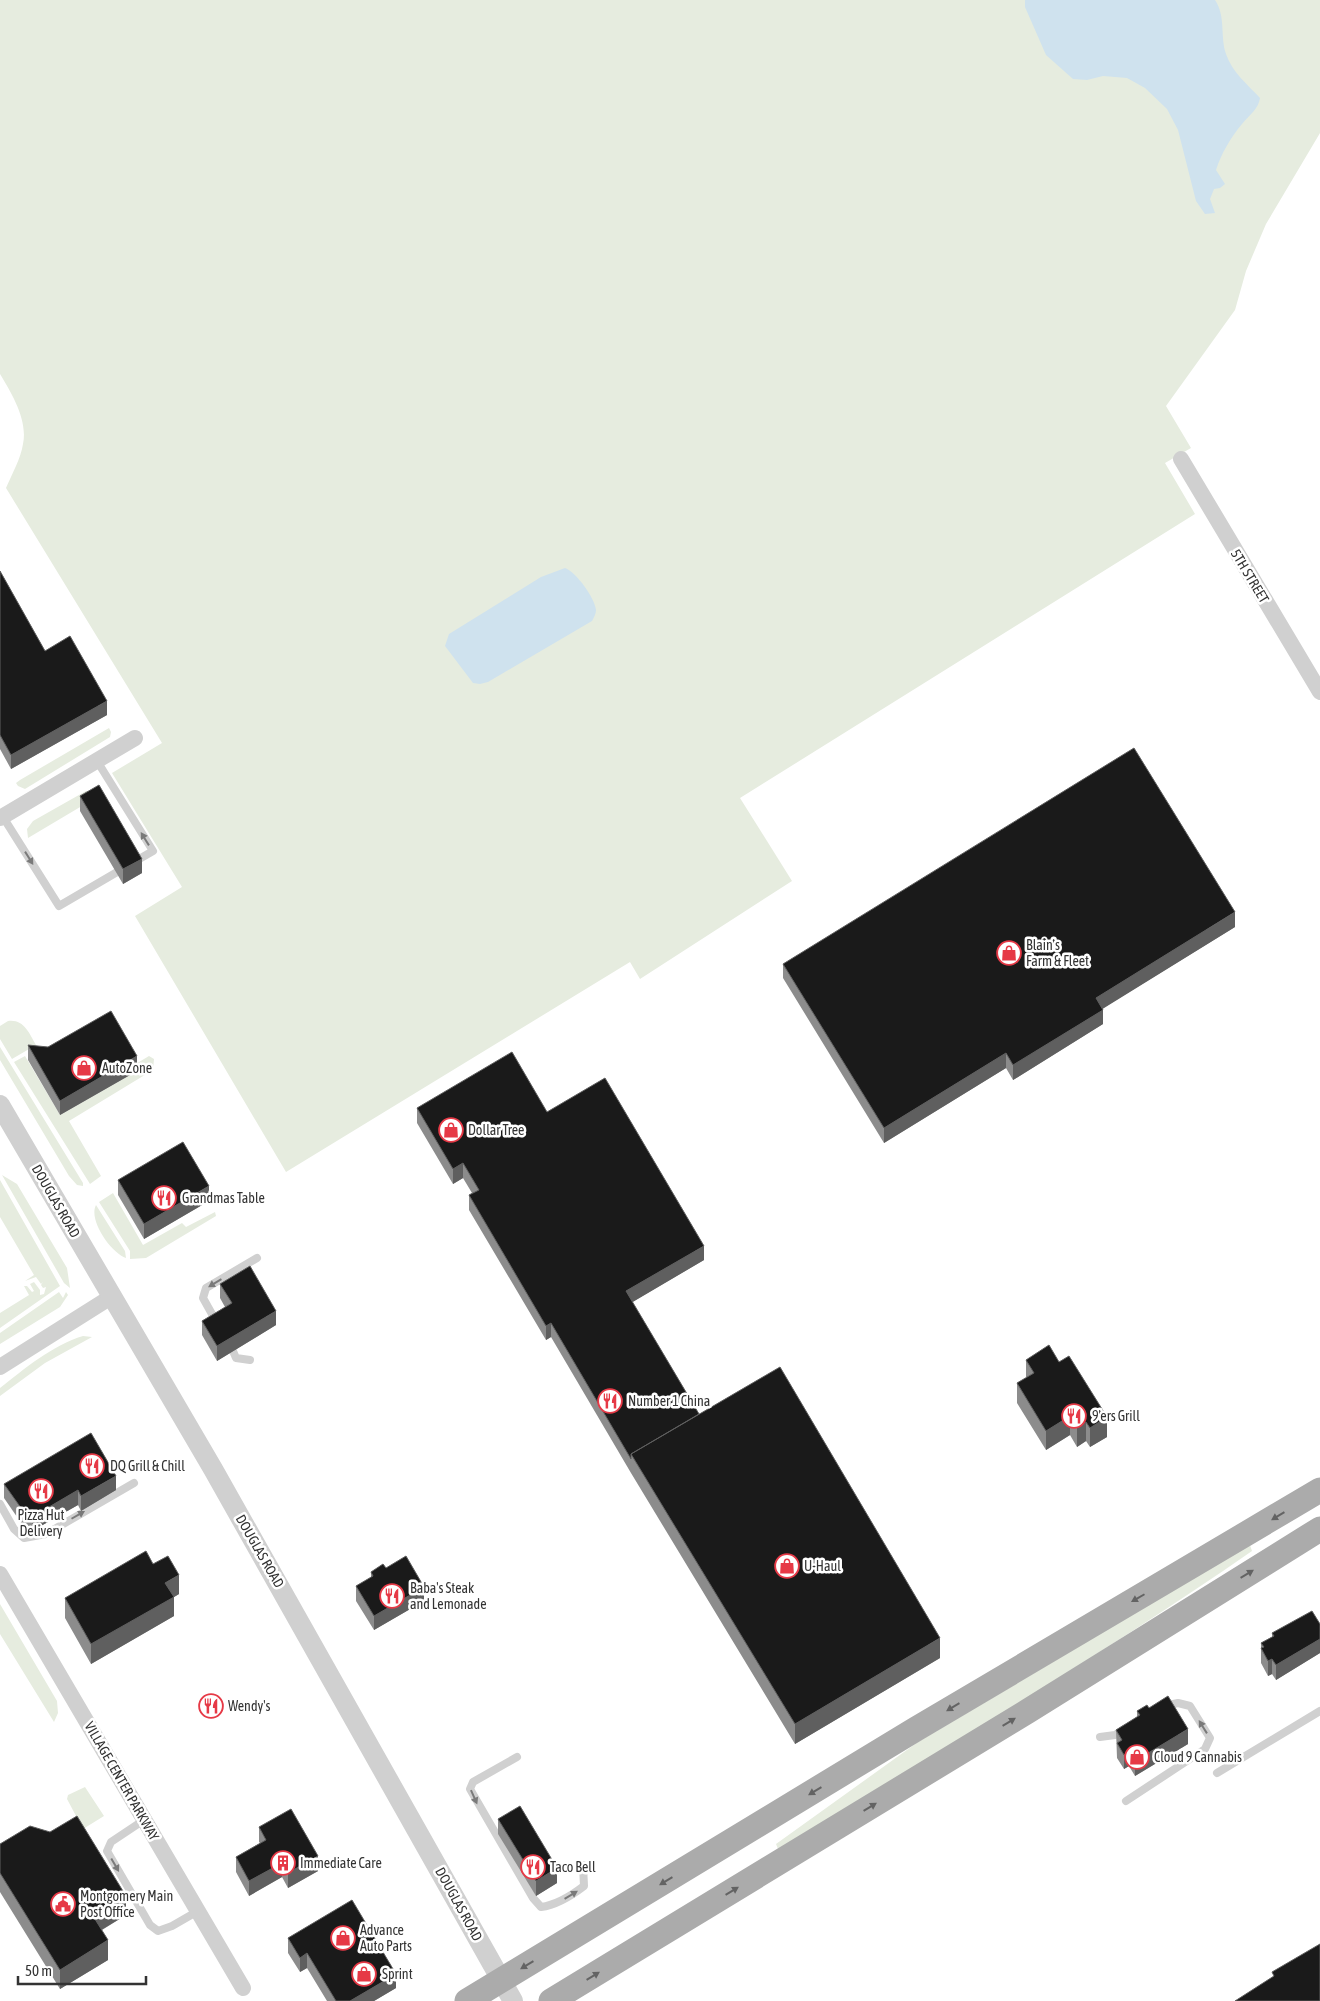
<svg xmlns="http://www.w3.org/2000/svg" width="1320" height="2001" viewBox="0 0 1320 2001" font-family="'Asap Condensed',sans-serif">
	<rect width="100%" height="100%" fill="#fff"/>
	<path fill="#e6ecdf" d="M0,0H1320V133L1266,224L1246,271L1235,310L1166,406L1191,448L1165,463L1195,514L740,798L792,881L640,979L630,962L286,1172L135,916L182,887L112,773L162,743L6,488C12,474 21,458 23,444C28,420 12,394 0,374Z
		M109,728L111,732L110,737L25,789L18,786L16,783L20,780Z
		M86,791H91L97,797L28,838L27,829L33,821Z
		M8,1021C24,1019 29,1033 36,1045L12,1059L0,1039V1026Z
		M0,1047L83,1183V1186L77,1185L69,1176L0,1060Z
		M25,1056L60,1115L137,1071L134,1065L149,1056L154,1059L153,1070L69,1121L101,1176L90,1184L14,1062Z
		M2,1175L17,1184L67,1268L70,1288L64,1283Z
		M0,1180L60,1286L0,1328V1313L29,1295L24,1286H27L32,1292L34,1291L30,1284L34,1282L40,1290V1295L44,1294L46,1287L43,1288L41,1285L43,1282L41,1284L36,1277L25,1281L34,1275L0,1217Z
		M113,1193L143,1245L182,1223L186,1227L215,1212L216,1216L146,1258L130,1259V1251L99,1202Z
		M96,1205L125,1251L126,1258C111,1253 88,1220 96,1205Z
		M59,1292L63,1298L66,1292L68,1295L60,1307L0,1344V1333Z
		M83,1336L92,1337L45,1363L0,1396V1388C24,1369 53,1345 83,1336Z
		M1250,1545L1252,1551C1099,1657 938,1752 778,1849L776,1844L918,1742Z
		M0,1604L57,1701L58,1713L54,1722L0,1634Z
		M85,1787L104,1816L83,1829L67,1799L68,1795Z"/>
	<path fill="#cfe2ee" d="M1025,0H1215C1226,16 1220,36 1226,54C1232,72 1248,85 1260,98C1258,110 1250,114 1242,124C1231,137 1221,154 1216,170L1225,184L1220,188L1214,189L1210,199L1215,213L1205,214L1196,201L1178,130L1167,109L1145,88L1127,78L1103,76L1087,80L1073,79L1046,55L1025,7Z
		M565,568C576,572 595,598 596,610C596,614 594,617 592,621L488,682L480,684L473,683L445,646L449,634L541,577Z"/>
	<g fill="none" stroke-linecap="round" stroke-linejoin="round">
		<path stroke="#d0d0d0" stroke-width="8" d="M97,761L153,851L134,862
			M3,817L59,906L124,868
			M217,1323L203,1298L206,1288L257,1258
			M233,1351L236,1358L250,1360
			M0,1504L14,1529L24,1538L46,1534L134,1483
			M1100,1737L1115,1735L1124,1729
			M517,1757L473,1782L470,1789L533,1898L541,1907C557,1905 571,1896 584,1886L583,1865
			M1217,1773L1320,1711
			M1126,1801L1205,1749L1210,1738L1190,1706L1178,1703L1164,1706
			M144,1820L111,1842L107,1851L150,1925L158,1931L172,1926L198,1911"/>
		<path stroke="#d0d0d0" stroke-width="16" d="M1181,459L1320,692
			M0,818L135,738
			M0,1367L111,1297
			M0,1574L243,1988"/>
		<path stroke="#d0d0d0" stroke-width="20" d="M0,1105L213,1469L513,2001"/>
		<path stroke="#ababab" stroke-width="25" d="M467,2001L916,1729L1320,1490
			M551,2001L1028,1711L1320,1529"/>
	</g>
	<path fill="#8c8c8c" d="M0,571L45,651L107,715L11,769L0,749Z
		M80,796L142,873L123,884L80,811Z
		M1235,927L1103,1008V1024L1013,1080L1006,1068L884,1143L783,978V964Z
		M28,1045L137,1071L60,1115L28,1060Z
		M417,1108L547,1112L704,1260L632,1302L699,1414L940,1658L795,1744L631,1473L551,1337L546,1340L469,1210V1195L472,1193L463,1178L453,1184L417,1123Z
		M118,1180L209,1201L144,1239L118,1195Z
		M220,1284L276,1325L217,1361L202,1335V1321L225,1307L220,1298Z
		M1026,1360L1059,1362L1107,1437L1090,1447L1086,1441L1077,1447L1070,1435L1046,1450L1017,1403V1383L1026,1378Z
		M4,1484L116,1490L81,1511L78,1505L32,1531L26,1530L4,1498Z
		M153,1564L179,1594L174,1597V1616L91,1664L65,1618V1598Z
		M386,1568L424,1601L374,1630L356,1601V1586L371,1578V1572Z
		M1320,1624V1653L1276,1680L1272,1674L1268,1676L1261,1663V1643L1272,1637V1633Z
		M1149,1708L1188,1744L1135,1776L1129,1766L1124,1769L1117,1758L1116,1730L1137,1717V1711Z
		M498,1819L557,1883L536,1896L498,1834Z
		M259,1827L318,1871L288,1888L282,1877L249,1896L236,1872V1857L260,1843L259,1842Z
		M0,1844L126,1915L102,1930L108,1960L60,1989L0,1892Z
		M288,1938L396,1988L374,2001H327L307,1968L300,1972L288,1953Z"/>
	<path fill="#5f5f5f" d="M107,701V715L11,769V755Z
		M142,859V873L123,884V869Z
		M1235,912V927L1096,1013V998Z
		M1103,1010V1024L1013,1080V1065Z
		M1006,1053V1068L884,1143V1128Z
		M137,1056V1071L60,1115V1101Z
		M463,1163V1178L453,1184V1169Z
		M209,1186V1201L144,1239V1224Z
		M704,1246V1260L626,1306V1291Z
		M276,1311V1325L217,1361V1346Z
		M551,1323V1337L546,1340V1326Z
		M1070,1416V1435L1046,1450V1431Z
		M1107,1417V1437L1090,1447V1428Z
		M1086,1422V1441L1077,1447V1427Z
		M116,1476V1490L81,1511V1496Z
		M78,1490V1505L32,1531V1517Z
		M179,1575V1594L174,1597V1616L91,1664V1644L165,1583Z
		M424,1587V1601L374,1630V1616Z
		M940,1638V1658L795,1744V1724Z
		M1320,1639V1653L1276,1680V1665Z
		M1272,1659V1674L1268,1676V1661Z
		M1188,1729V1744L1135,1776V1761Z
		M1129,1751V1766L1124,1769V1755Z
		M318,1856V1871L288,1888V1873Z
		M282,1863V1877L249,1896V1881Z
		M557,1868V1883L536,1896V1881Z
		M126,1896V1915L93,1935V1916Z
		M108,1940V1960L60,1989V1970Z
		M307,1953V1968L300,1972V1958Z
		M396,1974V1988L374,2001H350Z"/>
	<path fill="#1a1a1a" stroke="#5f5f5f" d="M0,571L45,651L70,636L107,701L11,755L0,735Z
		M1134,748L1235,912L1096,998L1103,1010L1013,1065L1006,1053L884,1128L783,964Z
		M99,785L142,859L123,869L80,796Z
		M111,1011L137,1056L60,1101L28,1045L48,1047Z
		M512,1052L547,1112L605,1078L704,1246L626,1291L699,1414L631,1454V1459L551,1323L546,1326L469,1195L479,1190L463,1163L453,1169L417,1108Z
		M183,1142L209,1186L144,1224L118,1180Z
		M250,1266L276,1311L217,1346L202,1321L232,1303L220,1284Z
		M1049,1345L1059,1362L1069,1356L1107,1417L1090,1428L1086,1422L1077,1427L1070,1416L1046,1431L1017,1383L1034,1373L1026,1360Z
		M780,1367L940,1638L795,1724L631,1454Z
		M91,1433L116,1476L81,1496L78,1490L32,1517L26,1515L4,1484Z
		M146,1551L153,1564L168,1556L179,1575L165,1583L174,1597L91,1644L65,1598Z
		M406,1556L424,1587L374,1616L356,1586L373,1576L371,1572L383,1564L386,1568Z
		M1312,1611L1320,1624V1639L1276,1665L1272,1659L1268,1661L1261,1648L1264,1647L1261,1643L1274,1636L1272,1633Z
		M1168,1696L1188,1729L1135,1761L1129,1751L1124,1755L1117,1743L1122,1740L1116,1730L1140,1715L1137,1711L1147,1705L1149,1708Z
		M520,1806L557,1868L536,1881L498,1819Z
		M291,1809L318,1856L288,1873L282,1863L249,1881L236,1857L266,1840L259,1827Z
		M77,1816L126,1896L93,1916L108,1940L60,1970L0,1873V1844L30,1826L50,1832Z
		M352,1900L396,1974L350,2001H336L307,1953L300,1958L288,1938Z
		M1320,1944V2001H1235L1274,1976L1272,1972Z"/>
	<defs><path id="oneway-solid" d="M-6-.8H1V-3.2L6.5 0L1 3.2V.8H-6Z" transform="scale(1.25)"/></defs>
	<g fill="#7a7a7a">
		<use href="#oneway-solid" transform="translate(145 839) rotate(-122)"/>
		<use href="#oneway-solid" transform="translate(29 858) rotate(58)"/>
		<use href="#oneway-solid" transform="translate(215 1283) rotate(149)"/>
		<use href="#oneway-solid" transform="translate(78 1515) rotate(-30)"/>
		<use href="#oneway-solid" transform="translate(1203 1727) rotate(-122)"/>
		<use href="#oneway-solid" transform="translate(474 1797) rotate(66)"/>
		<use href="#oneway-solid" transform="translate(115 1865) rotate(60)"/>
		<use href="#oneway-solid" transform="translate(571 1895) rotate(-31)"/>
	</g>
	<g fill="#636363">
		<use href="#oneway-solid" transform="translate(1278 1516) rotate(149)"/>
		<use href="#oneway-solid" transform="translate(1247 1574) rotate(-31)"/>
		<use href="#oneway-solid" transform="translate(1138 1598) rotate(150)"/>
		<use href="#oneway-solid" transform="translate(953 1707) rotate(149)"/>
		<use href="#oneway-solid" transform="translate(1009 1722) rotate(-31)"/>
		<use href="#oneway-solid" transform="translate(815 1791) rotate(149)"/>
		<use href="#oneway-solid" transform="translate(870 1807) rotate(-31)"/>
		<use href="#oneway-solid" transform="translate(666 1881) rotate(149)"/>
		<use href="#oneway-solid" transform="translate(732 1891) rotate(-31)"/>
		<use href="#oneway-solid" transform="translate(527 1965) rotate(149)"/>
		<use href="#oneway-solid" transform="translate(593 1976) rotate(-31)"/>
	</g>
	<defs>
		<g id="shop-ring" transform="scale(1.25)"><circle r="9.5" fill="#fff" stroke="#e63946" stroke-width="1.5"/><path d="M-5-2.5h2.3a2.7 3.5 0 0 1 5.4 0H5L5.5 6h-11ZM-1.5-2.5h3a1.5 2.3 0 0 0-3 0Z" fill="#e63946"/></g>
		<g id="restaurant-ring" transform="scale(1.25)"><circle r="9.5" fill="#fff" stroke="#e63946" stroke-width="1.5"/><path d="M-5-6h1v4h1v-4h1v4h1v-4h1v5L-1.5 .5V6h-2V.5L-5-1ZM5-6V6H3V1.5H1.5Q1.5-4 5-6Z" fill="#e63946"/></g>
		<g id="building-ring" transform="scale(1.25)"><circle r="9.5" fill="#fff" stroke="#e63946" stroke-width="1.5"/><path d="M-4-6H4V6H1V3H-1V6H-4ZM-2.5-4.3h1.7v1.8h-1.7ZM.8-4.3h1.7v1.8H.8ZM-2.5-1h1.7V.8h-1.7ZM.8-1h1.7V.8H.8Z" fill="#e63946"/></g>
		<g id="civic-ring" transform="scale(1.25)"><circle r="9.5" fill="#fff" stroke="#e63946" stroke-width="1.5"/><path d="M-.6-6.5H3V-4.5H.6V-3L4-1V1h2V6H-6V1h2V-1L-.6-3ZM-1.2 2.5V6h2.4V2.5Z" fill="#e63946"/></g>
	</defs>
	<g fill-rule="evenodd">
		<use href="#shop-ring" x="1009" y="953"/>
		<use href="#shop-ring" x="84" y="1068"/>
		<use href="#shop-ring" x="451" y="1130"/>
		<use href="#restaurant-ring" x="164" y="1198"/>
		<use href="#restaurant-ring" x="610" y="1401"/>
		<use href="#restaurant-ring" x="1074" y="1416"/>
		<use href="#restaurant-ring" x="92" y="1466"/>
		<use href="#restaurant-ring" x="41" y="1491"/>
		<use href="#shop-ring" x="787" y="1566"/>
		<use href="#restaurant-ring" x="392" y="1596"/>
		<use href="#restaurant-ring" x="211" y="1706"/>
		<use href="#shop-ring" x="1137" y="1757"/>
		<use href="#building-ring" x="283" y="1863"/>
		<use href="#restaurant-ring" x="533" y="1867"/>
		<use href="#civic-ring" x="63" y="1904"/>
		<use href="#shop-ring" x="343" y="1938"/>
		<use href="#shop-ring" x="364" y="1974"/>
	</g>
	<g text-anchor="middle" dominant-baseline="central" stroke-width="5" stroke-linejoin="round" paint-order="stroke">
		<g font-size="14" fill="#333" stroke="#fff">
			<text transform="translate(1250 576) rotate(59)">5TH STREET</text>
			<text transform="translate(56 1201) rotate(60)">DOUGLAS ROAD</text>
			<text transform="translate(260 1551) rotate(60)">DOUGLAS ROAD</text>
			<text transform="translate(122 1781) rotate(60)">VILLAGE CENTER PARKWAY</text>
			<text transform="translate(459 1904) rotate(61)">DOUGLAS ROAD</text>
		</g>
		<g font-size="14" fill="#333" stroke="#fff" text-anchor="start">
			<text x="1026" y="945">Blain's<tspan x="1026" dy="16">Farm &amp; Fleet</tspan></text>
			<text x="102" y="1068">AutoZone</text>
			<text x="468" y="1130">Dollar Tree</text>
			<text x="182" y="1198">Grandmas Table</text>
			<text x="628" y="1401">Number 1 China</text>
			<text x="1092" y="1416">9'ers Grill</text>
			<text x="110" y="1466">DQ Grill &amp; Chill</text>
			<text x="41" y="1515" text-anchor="middle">Pizza Hut<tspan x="41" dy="16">Delivery</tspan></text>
			<text x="804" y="1566">U-Haul</text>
			<text x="410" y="1588">Baba's Steak<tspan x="410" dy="16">and Lemonade</tspan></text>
			<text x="228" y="1706">Wendy's</text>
			<text x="1154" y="1757">Cloud 9 Cannabis</text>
			<text x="300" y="1863">Immediate Care</text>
			<text x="550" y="1867">Taco Bell</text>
			<text x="80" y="1896">Montgomery Main<tspan x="80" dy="16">Post Office</tspan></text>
			<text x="360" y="1930">Advance<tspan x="360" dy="16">Auto Parts</tspan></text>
			<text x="382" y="1974">Sprint</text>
		</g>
	</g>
	<path d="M18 1976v8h128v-8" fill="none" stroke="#333333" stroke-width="2.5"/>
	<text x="25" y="1976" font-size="15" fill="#333333" stroke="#ffffff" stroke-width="4" paint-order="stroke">50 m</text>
</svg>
